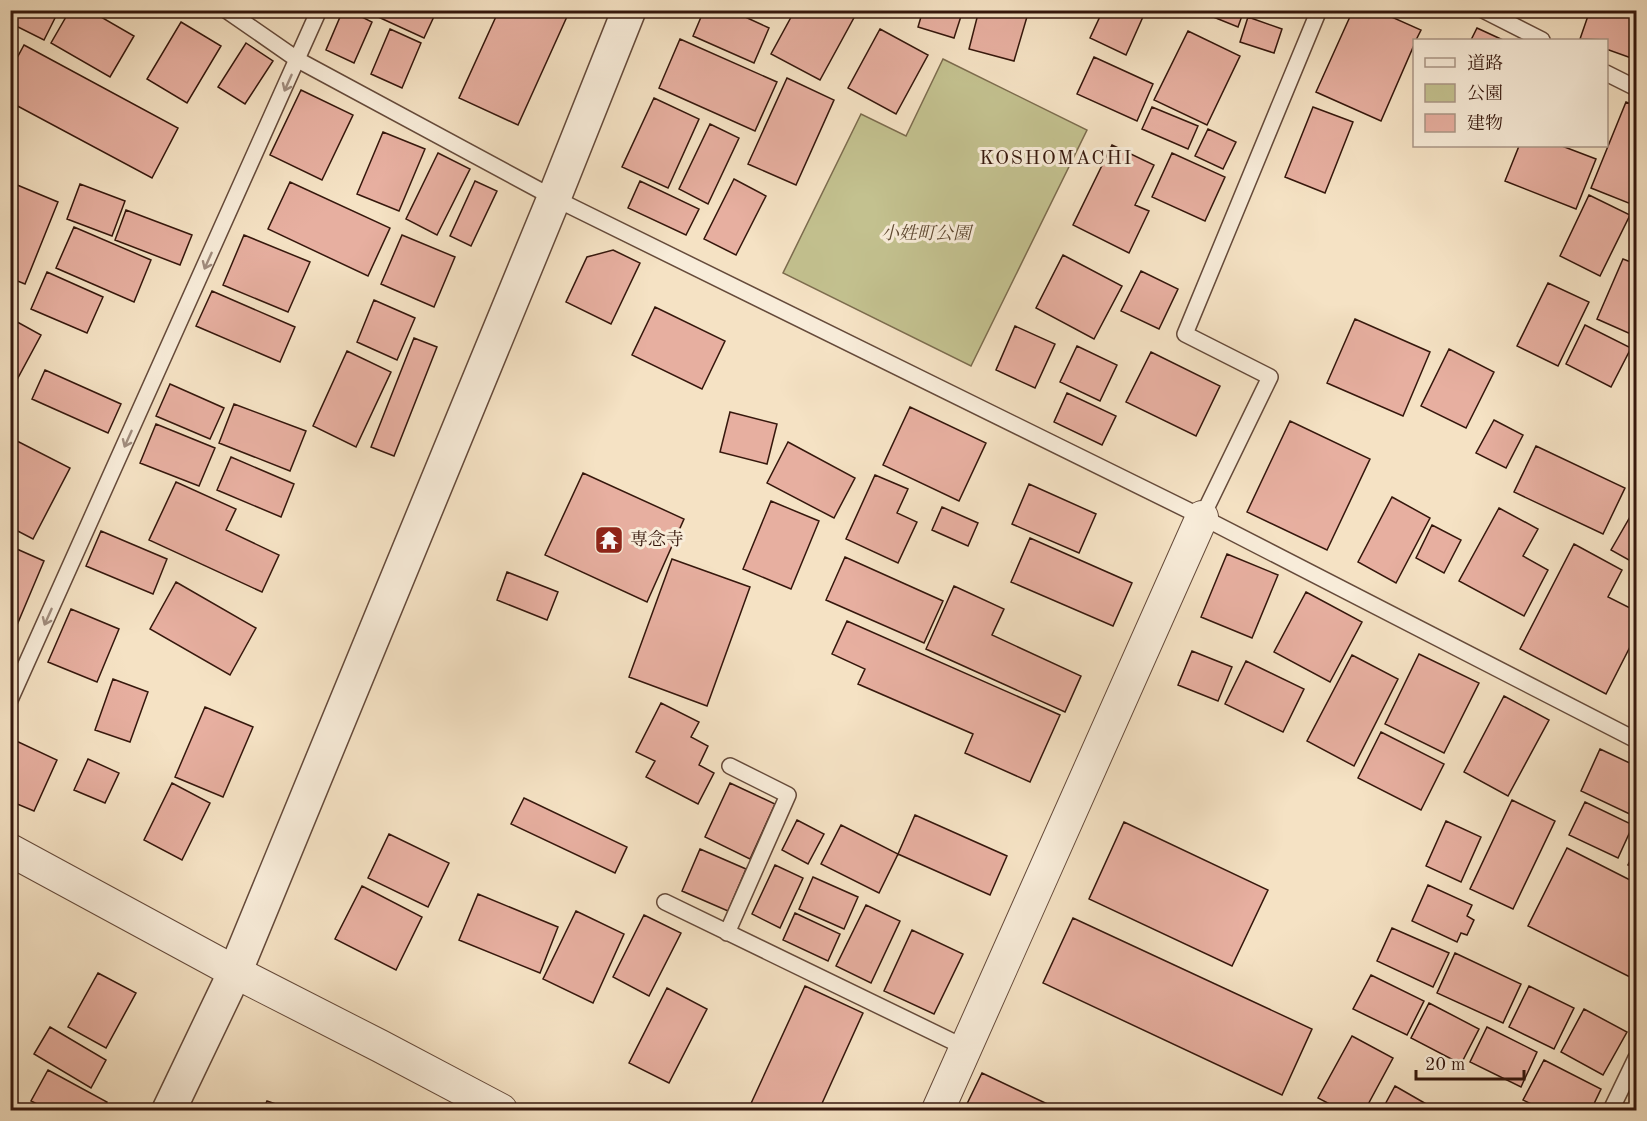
<svg xmlns="http://www.w3.org/2000/svg" width="1647" height="1121" viewBox="0 0 1647 1121" font-family="'Old Standard TT','Noto Serif JP',serif">
	<rect width="100%" height="100%" fill="#f5e2c4"/>
	<filter id="stains"><feTurbulence type="fractalNoise" baseFrequency=".00333" numOctaves="4"/><feColorMatrix values="0 0 0 0 .2 0 0 0 0 .09 0 0 0 0 .02 0 0 0 .5 -.17"/></filter>
	<radialGradient id="worn" r=".72"><stop offset=".6" stop-color="#630" stop-opacity="0"/><stop offset="1" stop-color="#630" stop-opacity=".3"/></radialGradient>
	<path fill="#c3c18f" stroke="#7c6c4e" stroke-width="1.5" d="M943,59L1087,130L971,366L783,273L861,114L906,136Z"/>
	<path fill="#e7afa0" stroke="#35170c" stroke-width="1.5" d="M10,10H59L44,40L10,23Z
		M70,10H89L134,36L110,77L51,43Z
		M343,10H348L372,22L354,63L326,50Z
		M363,10H437L424,38Z
		M499,10H570L518,125L459,98Z
		M704,10H730L769,28L754,63L693,36Z
		M795,10H850L856,14L820,80L771,54Z
		M923,10H963L954,38L918,27Z
		M979,10H1029L1014,61L969,49Z
		M1103,10H1146L1126,55L1090,38Z
		M1196,10H1244L1238,27Z
		M1353,10H1376L1421,30L1416,40H1414V45L1381,121L1316,92Z
		M1590,10H1636V53L1634,59L1606,49V40L1580,39Z
		M1248,17L1282,29L1274,53L1240,42Z
		M181,22L221,46L187,103L147,79Z
		M1477,28L1503,40H1471Z
		M390,29L421,43L402,88L371,74Z
		M880,29L928,55L896,114L848,88Z
		M1188,31L1240,56L1207,125L1154,100Z
		M680,39L777,82L755,131L659,88Z
		M246,43L273,61L245,104L218,87Z
		M24,45L178,128L152,178L10,102V71Z
		M1094,57L1153,84L1137,121L1077,94Z
		M787,78L834,100L796,185L748,164Z
		M301,90L353,115L322,180L270,155Z
		M654,98L699,119L668,188L622,167Z
		M1626,102L1636,106V206L1591,188Z
		M1152,107L1198,126L1188,149L1142,129Z
		M1313,107L1353,122L1325,193L1285,177Z
		M710,124L739,138L708,204L679,189Z
		M1208,129L1236,142L1223,169L1195,156Z
		M383,132L425,149L399,211L357,194Z
		M1112,145L1154,165L1135,205L1149,211L1129,253L1073,225Z
		M1519,146H1562L1596,159L1576,209L1505,181Z
		M438,153L470,169L437,235L406,219Z
		M1172,153L1225,177L1205,221L1152,197Z
		M734,179L766,196L736,255L704,239Z
		M475,181L497,191L471,246L450,236Z
		M640,181L699,209L686,235L628,208Z
		M10,182L58,202L25,284L10,278Z
		M290,182L390,228L368,276L268,229Z
		M80,184L125,201L112,236L67,219Z
		M1589,195L1630,215L1600,276L1560,256Z
		M126,210L192,235L180,265L115,240Z
		M74,227L151,260L134,302L56,268Z
		M244,235L310,262L288,312L223,285Z
		M402,235L455,257L434,307L381,284Z
		M613,250L640,263L611,324L566,302L587,257Z
		M1063,255L1122,286L1094,339L1036,308Z
		M1623,259L1636,264V327L1633,335L1597,319Z
		M1141,271L1178,289L1159,329L1121,311Z
		M47,272L103,297L87,333L31,309Z
		M1548,283L1589,302L1558,366L1517,346Z
		M212,291L295,327L280,362L196,326Z
		M374,300L415,318L397,360L357,342Z
		M655,307L725,341L702,389L632,355Z
		M10,318L41,335L13,387L10,386Z
		M1355,319L1430,352L1403,416L1327,383Z
		M1585,325L1631,348L1611,387L1566,364Z
		M1015,326L1055,344L1035,388L996,370Z
		M414,338L437,347L394,456L371,447Z
		M1077,346L1117,365L1100,401L1060,382Z
		M1449,349L1494,372L1466,428L1421,406Z
		M347,351L391,372L356,447L313,426Z
		M1151,352L1220,386L1196,436L1126,402Z
		M45,370L121,404L108,433L32,399Z
		M170,384L224,408L210,439L156,416Z
		M1067,393L1116,416L1102,445L1054,422Z
		M234,404L306,431L290,471L219,443Z
		M910,407L986,443L959,501L883,465Z
		M730,412L777,424L767,464L720,452Z
		M1494,420L1523,435L1506,468L1476,453Z
		M1290,421L1370,459L1327,550L1247,512Z
		M156,424L215,448L199,486L140,463Z
		M15,440L70,468L33,539L10,527V450Z
		M788,442L855,478L834,518L767,483Z
		M1536,446L1625,488L1603,534L1514,492Z
		M231,457L294,484L281,517L217,490Z
		M583,473L684,519L647,602L545,555Z
		M875,475L908,489L897,513L917,522L898,563L846,539Z
		M176,482L236,509L226,530L279,555L262,592L149,540Z
		M1029,484L1096,514L1079,553L1012,524Z
		M1392,497L1430,518L1396,583L1358,562Z
		M771,501L819,521L791,589L743,569Z
		M942,507L978,523L968,546L932,530Z
		M1499,508L1538,529L1523,556L1548,570L1524,616L1459,581Z
		M1634,510L1636,511V564L1611,550Z
		M1432,525L1461,540L1444,573L1416,558Z
		M101,531L167,559L153,594L86,566Z
		M1030,538L1132,583L1113,626L1011,582Z
		M1574,544L1622,570L1608,597L1636,611V635L1606,694L1520,649Z
		M10,546L44,561L14,632L10,631Z
		M1227,554L1278,575L1252,638L1201,617Z
		M845,557L943,601L924,643L826,600Z
		M672,559L750,587L707,706L629,677Z
		M507,572L558,592L547,620L497,600Z
		M176,582L256,628L230,675L150,629Z
		M954,586L1004,609L992,635L1081,676L1065,712L926,649Z
		M1306,592L1362,622L1330,682L1274,652Z
		M71,609L119,629L97,682L48,662Z
		M847,621L1060,715L1030,782L965,753L973,734L858,684L865,669L832,654Z
		M1192,651L1232,667L1218,701L1178,685Z
		M1419,654L1479,683L1444,753L1385,724Z
		M1352,655L1398,679L1354,766L1307,741Z
		M1246,661L1304,689L1283,732L1225,704Z
		M113,679L148,692L130,742L95,730Z
		M1504,696L1549,720L1508,796L1464,772Z
		M661,703L699,722L691,737L708,746L699,765L714,773L698,804L646,777L655,761L636,752Z
		M205,707L253,727L223,797L175,777Z
		M1381,732L1444,764L1421,810L1358,778Z
		M12,739L57,760L34,811L10,801V743Z
		M1600,749L1636,766V817L1581,791Z
		M88,759L119,773L105,803L74,790Z
		M172,783L210,803L182,860L144,840Z
		M730,783L775,804L750,859L705,837Z
		M524,798L627,847L615,873L511,824Z
		M1512,800L1555,821L1513,909L1470,889Z
		M1585,802L1633,825L1618,858L1569,835Z
		M915,815L1007,856L990,895L898,854Z
		M797,820L824,834L808,864L782,850Z
		M1446,821L1481,837L1461,882L1426,866Z
		M1124,822L1268,890L1232,966L1089,899Z
		M841,825L898,854L879,893L821,864Z
		M389,834L449,863L428,907L368,878Z
		M1567,848L1636,883V980L1528,926Z
		M700,849L746,869L728,911L682,891Z
		M1636,849V869L1628,865Z
		M775,865L803,878L780,928L752,914Z
		M813,877L858,897L844,929L799,909Z
		M1428,885L1472,905L1467,916L1474,920L1467,935L1461,933L1457,942L1412,921Z
		M362,886L422,917L396,970L335,939Z
		M478,894L558,927L540,973L459,940Z
		M866,905L900,921L871,983L836,966Z
		M576,911L624,934L593,1003L543,979Z
		M795,913L840,934L828,961L783,940Z
		M644,915L681,933L649,996L613,977Z
		M1073,918L1312,1029L1282,1095L1043,983Z
		M1392,928L1449,953L1433,987L1377,961Z
		M912,930L963,954L934,1014L884,991Z
		M1455,953L1521,984L1503,1023L1437,993Z
		M98,973L136,993L106,1048L68,1027Z
		M1371,975L1424,1001L1407,1035L1353,1009Z
		M805,986L863,1013L819,1110H748Z
		M1529,986L1574,1008L1554,1049L1509,1027Z
		M667,988L707,1009L669,1083L629,1063Z
		M1429,1003L1479,1029L1461,1064L1411,1038Z
		M1584,1009L1627,1032L1603,1075L1561,1052Z
		M50,1027L106,1060L91,1088L34,1054Z
		M1487,1027L1537,1052L1521,1087L1470,1062Z
		M1352,1036L1393,1058L1365,1110H1341L1318,1098Z
		M1544,1060L1601,1089L1591,1110H1544L1523,1100Z
		M48,1070L107,1102L103,1110H49L31,1101Z
		M982,1073L1060,1110H964Z
		M1395,1086L1435,1109V1110H1382Z
		M10,1099L32,1110H10Z
		M267,1101L293,1110H263Z"/>
	<g fill="none" stroke-linecap="round" stroke-linejoin="round">
		<g stroke="#654a3a" stroke-width="18">
			<path id="service" d="M226,10L298,60L554,198L1202,517L1636,740
				M1483,10L1542,40
				M1606,73L1636,88
				M1202,517L1270,377L1185,334L1319,10
				M10,700L319,10
				M665,902L966,1048
				M727,933L788,795L730,766
				M1611,1110L1636,1058"/>
		</g>
		<g stroke="#654a3a" stroke-width="34">
			<path id="minor" d="M10,850L235,972L380,1046L501,1110
				M938,1110L1202,517"/>
		</g>
		<g stroke="#654a3a" stroke-width="36">
			<path id="tertiary" d="M169,1110L235,972L554,198L629,10"/>
		</g>
		<use href="#service" stroke="#f8ecd9" stroke-width="15"/>
		<use href="#minor" stroke="#f8ecd9" stroke-width="32"/>
		<use href="#tertiary" stroke="#f8ecd9" stroke-width="33"/>
	</g>
	<defs><path id="oneway-shaft" d="M-6 0H5M1.5-3L5.5 0L1.5 3" fill="none" stroke-width="1.6" stroke-linecap="round" stroke-linejoin="round" transform="scale(1.5)"/></defs>
	<g stroke="#a08c7d">
		<use href="#oneway-shaft" transform="translate(288 83) rotate(114)"/>
		<use href="#oneway-shaft" transform="translate(208 261) rotate(114)"/>
		<use href="#oneway-shaft" transform="translate(128 439) rotate(114)"/>
		<use href="#oneway-shaft" transform="translate(48 617) rotate(114)"/>
	</g>
	<defs>
		<g id="temple-square" transform="scale(1.5)"><rect x="-9" y="-9" width="18" height="18" rx="4" fill="#8f2418" stroke="#f8ecd9"/><path d="M0-6L5-2H3V0L6.5 2.5H4V6H1.5V3h-3V6H-4V2.5H-6.5L-3 0V-2H-5Z" fill="#fff"/></g>
	</defs>
	<g fill-rule="evenodd">
		<use href="#temple-square" x="609" y="540"/>
	</g>
	<g text-anchor="middle" dominant-baseline="central" stroke-width="6" stroke-linejoin="round" paint-order="stroke">
		<g font-size="18" font-style="italic" fill="#604a33" stroke="#f8ecd9">
			<text x="926" y="234">小姓町公園</text>
		</g>
		<g font-size="18" fill="#35170c" stroke="#f8ecd9" text-anchor="start">
			<text x="630" y="540">専念寺</text>
		</g>
		<g font-size="20" letter-spacing="1.5" fill="#35170c" stroke="#f8ecd9">
			<text x="1056" y="159">KOSHOMACHI</text>
		</g>
	</g>
	<rect width="1647" height="1121" fill="none" stroke="#f5e2c4" stroke-width="36"/>
	<rect x="12" y="12" width="1623" height="1097" fill="none" stroke="#35170c" stroke-width="3"/>
	<rect x="18" y="18" width="1611" height="1085" fill="none" stroke="#35170c" stroke-width="1.5"/>
	<rect x="1413" y="39" width="195" height="108" fill="#f8ecd9" stroke="#aa9787" stroke-width="1.5"/>
	<rect x="1425" y="58" width="30" height="9" fill="#f8ecd9" stroke="#aa9787" stroke-width="1.5"/>
	<text x="1467" y="69" font-size="18" fill="#35170c">道路</text>
	<rect x="1425" y="84" width="30" height="18" fill="#c3c18f" stroke="#aa9787" stroke-width="1.5"/>
	<text x="1467" y="99" font-size="18" fill="#35170c">公園</text>
	<rect x="1425" y="114" width="30" height="18" fill="#e7afa0" stroke="#aa9787" stroke-width="1.5"/>
	<text x="1467" y="129" font-size="18" fill="#35170c">建物</text>
	<path d="M1416 1070v9h108v-9" fill="none" stroke="#35170c" stroke-width="3"/>
	<text x="1425" y="1070" font-size="18" fill="#35170c" stroke="#f8ecd9" stroke-width="4.5" paint-order="stroke">20 m</text>
	<rect width="100%" height="100%" filter="url(#stains)"/>
	<rect width="100%" height="100%" fill="url(#worn)"/>
</svg>
